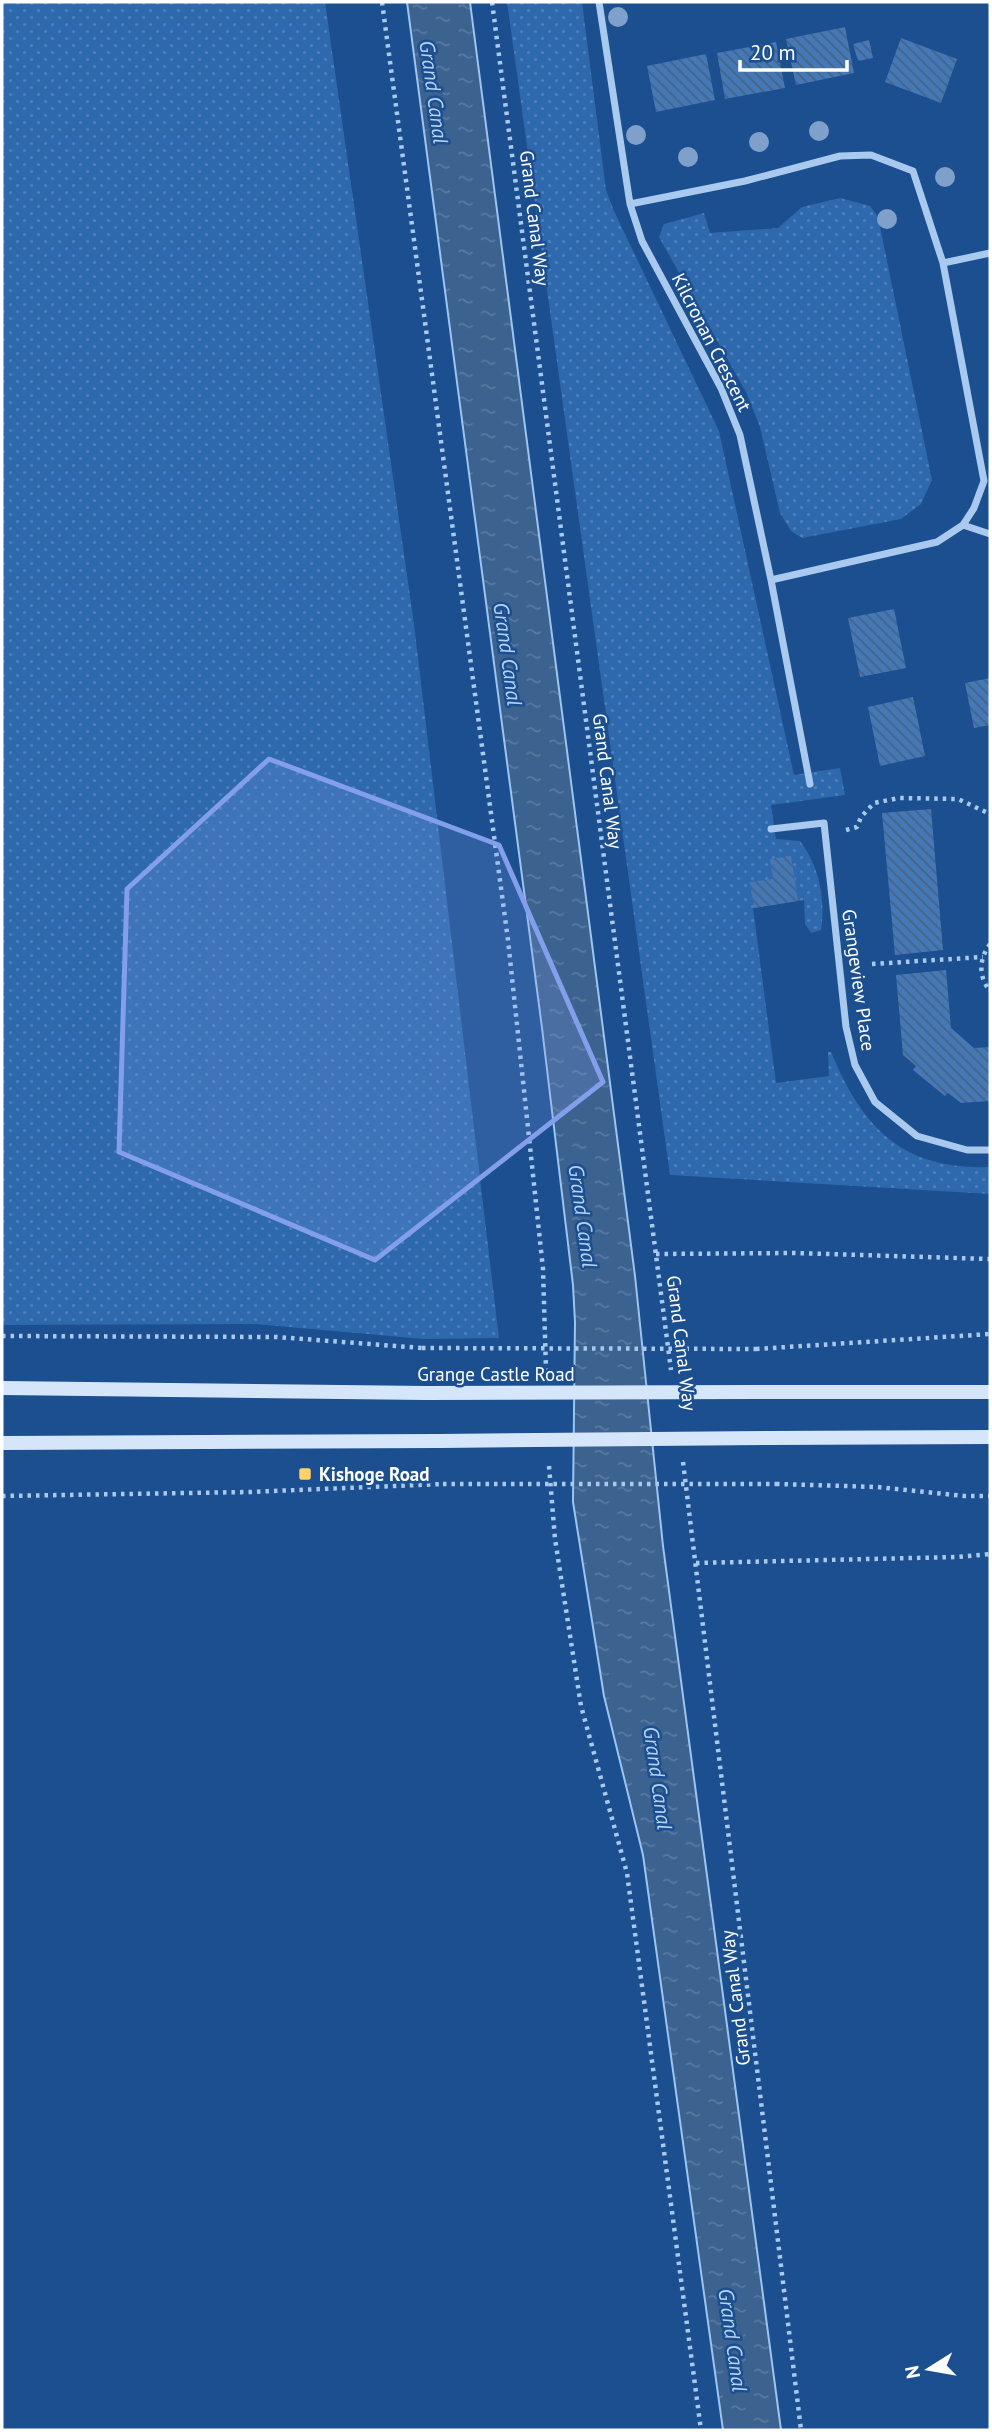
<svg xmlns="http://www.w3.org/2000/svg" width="992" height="2432" viewBox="0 0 992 2432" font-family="'PT Sans',sans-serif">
	<defs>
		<pattern id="green-dots" width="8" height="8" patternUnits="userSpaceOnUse" patternTransform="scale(1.75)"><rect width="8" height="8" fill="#2e69ad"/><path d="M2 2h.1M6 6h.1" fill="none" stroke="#4d80b9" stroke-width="1.8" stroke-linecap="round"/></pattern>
		<pattern id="water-ripples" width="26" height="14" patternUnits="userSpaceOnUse" patternTransform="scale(1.75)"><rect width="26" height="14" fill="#3c6290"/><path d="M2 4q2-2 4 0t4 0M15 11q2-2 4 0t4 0" fill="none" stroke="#597aa1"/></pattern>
		<pattern id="building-back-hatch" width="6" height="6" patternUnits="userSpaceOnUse" patternTransform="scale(1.75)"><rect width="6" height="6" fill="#4478b7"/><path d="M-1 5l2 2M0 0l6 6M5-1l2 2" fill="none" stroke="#486282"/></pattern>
	</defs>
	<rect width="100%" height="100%" fill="#1b4f8f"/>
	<path fill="url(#green-dots)" d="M2,2H325L414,624L499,1338L424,1339L255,1324L2,1325Z
		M507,2H582L606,190L614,211L719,431L794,775L840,768L845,795L771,805L776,839L800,841C819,865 826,900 821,930L811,933L805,924L804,900L753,908L776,1083L829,1076L828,1052H831C863,1129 903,1170 990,1167V1194L670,1175Z
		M840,198L870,206L878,217L932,480L921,504L901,519L802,538L791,531L780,513L760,427L746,392L659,237L664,224L704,213L710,233L778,228L802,207Z"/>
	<path fill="url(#water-ripples)" stroke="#9cc4f0" stroke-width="2" d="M407,2H470L635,1276L663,1546L781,2430H723L643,1855L604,1696L573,1502L575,1322L573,1285L542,1028Z"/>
	<path fill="url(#building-back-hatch)" d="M845,27L854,73L796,85L786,39Z
		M901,38L957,59L941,103L885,82Z
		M869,40L873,58L858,61L853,44Z
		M776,42L785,88L725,99L717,53Z
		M706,54L715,100L656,112L647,66Z
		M894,609L906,668L860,677L848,618Z
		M990,678V725L974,728L965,683Z
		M913,697L925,756L880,766L868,707Z
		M931,809L943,950L895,955L882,813Z
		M791,856L798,901L754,908L750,882L773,879L770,859Z
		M946,970L951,1028L974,1048L990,1047V1101L961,1103L948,1093L945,1096L913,1070L916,1066L903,1055L896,975Z"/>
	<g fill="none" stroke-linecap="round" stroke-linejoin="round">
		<path stroke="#a9c9ee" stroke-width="4.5" stroke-dasharray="3.5 5" stroke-linecap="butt" d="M382,2L508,940L543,1269L546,1370
			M492,2L671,1370
			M846,830L857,827L861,817L874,803L899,798L958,799L990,814
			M990,944C979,959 978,976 990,991
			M872,964L983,957
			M656,1254L795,1253L990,1259
			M2,1336L277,1337L422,1348
			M756,1349L990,1334
			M683,1462L801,2430
			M549,1466L555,1539L581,1706L627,1873L701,2430
			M776,1484L877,1487L964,1496H990
			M2,1496L249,1492L443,1484
			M696,1563L957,1557L990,1554"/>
		<path stroke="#a9c9ee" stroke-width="7" d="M599,2L630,204L642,241L721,388L740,435L771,580L810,784
			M630,204L745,181L840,156L871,155L913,171L943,263L984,481L974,508L963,525
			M943,263L990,253
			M771,580L937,542L963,525L990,534
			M771,829L824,823L846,1027L855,1065L875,1102L917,1136L967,1150H990"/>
		<path stroke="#d6e6fa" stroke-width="14" d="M2,1388L426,1393
			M757,1392H990
			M768,1438L990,1437
			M2,1443L439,1441"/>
		<path stroke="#a9c9ee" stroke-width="4.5" stroke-dasharray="3.5 5" stroke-linecap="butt" d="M422,1348L756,1349
			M443,1484H776"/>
		<path stroke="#d6e6fa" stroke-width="14" d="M426,1393L757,1392
			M439,1441L768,1438"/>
	</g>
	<g fill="#7ea0ca">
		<circle cx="618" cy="17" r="10"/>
		<circle cx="819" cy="131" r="10"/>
		<circle cx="636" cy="135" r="10"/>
		<circle cx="759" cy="142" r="10"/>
		<circle cx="688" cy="157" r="10"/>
		<circle cx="945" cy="177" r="10"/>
		<circle cx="887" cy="219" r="10"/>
	</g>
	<path fill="#839eea" fill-opacity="0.2" stroke="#839eea" stroke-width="5" stroke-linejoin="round" d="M269,759L499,845L603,1082L375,1260L119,1152L127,889Z"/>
	<rect fill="#ffd166" stroke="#1b4f8f" stroke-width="2.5" x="298" y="1467" width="14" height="14" rx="3.5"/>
	<g text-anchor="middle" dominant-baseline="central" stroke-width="5" stroke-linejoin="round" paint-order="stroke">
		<g font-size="19" fill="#fff" stroke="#1b4f8f">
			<text transform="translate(535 218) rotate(83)">Grand Canal Way</text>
			<text transform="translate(712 342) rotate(63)">Kilcronan Crescent</text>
			<text transform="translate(608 781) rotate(83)">Grand Canal Way</text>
			<text transform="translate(859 980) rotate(82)">Grangeview Place</text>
			<text transform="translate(682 1343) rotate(83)">Grand Canal Way</text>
			<text x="496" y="1374">Grange Castle Road</text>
			<text transform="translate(735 1998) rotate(-97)">Grand Canal Way</text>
		</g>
		<g font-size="19" font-weight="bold" fill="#fff" stroke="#1b4f8f" text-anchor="start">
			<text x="319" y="1474">Kishoge Road</text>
		</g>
		<g font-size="21" font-style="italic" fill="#b5d3f5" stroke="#1b4f8f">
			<text transform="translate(434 92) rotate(82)">Grand Canal</text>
			<text transform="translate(508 654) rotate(82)">Grand Canal</text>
			<text transform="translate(583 1216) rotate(82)">Grand Canal</text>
			<text transform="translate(658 1778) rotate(82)">Grand Canal</text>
			<text transform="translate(733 2340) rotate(82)">Grand Canal</text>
		</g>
	</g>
	<rect width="992" height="2432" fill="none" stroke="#ffffff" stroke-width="7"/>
	<g transform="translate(929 2369) rotate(259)" stroke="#1b4f8f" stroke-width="5" paint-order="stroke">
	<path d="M0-5L12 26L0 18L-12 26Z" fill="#ffffff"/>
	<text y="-10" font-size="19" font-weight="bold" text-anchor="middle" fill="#ffffff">N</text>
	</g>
	<path d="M740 60v10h107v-10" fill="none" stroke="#ffffff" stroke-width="3.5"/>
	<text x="750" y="60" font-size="21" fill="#ffffff" stroke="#1b4f8f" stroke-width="5" paint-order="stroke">20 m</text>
</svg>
